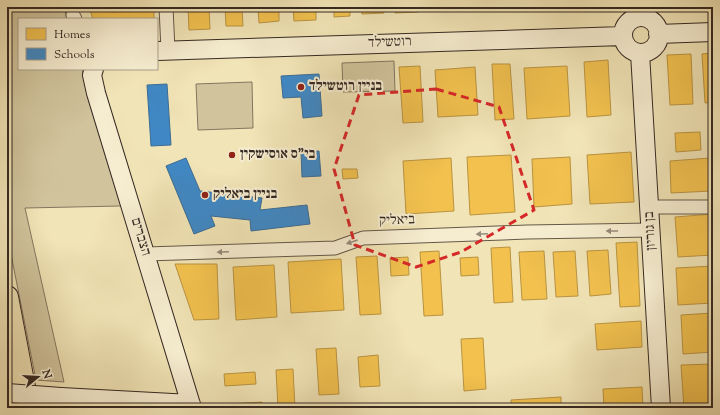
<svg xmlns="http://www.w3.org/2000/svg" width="720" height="415" viewBox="0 0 720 415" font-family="'Sorts Mill Goudy','Frank Ruhl Libre',serif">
	<rect width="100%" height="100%" fill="#f1e4b6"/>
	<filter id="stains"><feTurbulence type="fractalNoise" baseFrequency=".005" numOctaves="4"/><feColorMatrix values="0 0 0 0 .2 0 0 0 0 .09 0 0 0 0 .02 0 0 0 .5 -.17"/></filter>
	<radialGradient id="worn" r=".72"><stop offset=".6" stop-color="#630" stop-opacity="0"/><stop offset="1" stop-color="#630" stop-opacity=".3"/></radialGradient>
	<path fill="#d1c49d" stroke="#837660" d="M7,7H64L67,19H19V69H82L121,206L25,208L64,382L36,380L7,234Z
		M394,61L395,91L343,92L342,63Z
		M252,82L253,128L198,130L196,84Z"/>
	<path fill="#f2c14e" stroke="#b99341" d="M89,7H106V11L114,12L139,7L154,10V19H93Z
		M188,7H209L210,29L189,30Z
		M225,7H242L243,26H226Z
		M258,7H279V21L259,23Z
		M293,7H316V20L294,21Z
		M334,7H350V16L334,17Z
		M361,7H383L384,13L362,14Z
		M395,7H417L418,12L395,13Z
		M435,7H473V8L435,10Z
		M534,7H563V8L534,10Z
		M606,7H626V9L606,10Z
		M713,53V102L705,103L702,54Z
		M691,54L693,104L670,105L667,55Z
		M608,60L611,115L587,117L584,62Z
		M492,64H510L514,119L495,120Z
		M420,66L423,122L403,123L399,67Z
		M567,66L570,116L527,119L524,68Z
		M475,67L478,115L438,117L435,70Z
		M700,132L701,150L676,152L675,133Z
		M631,152L634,202L590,204L587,155Z
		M511,155L515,212L470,215L467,157Z
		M570,157L572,204L534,207L532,159Z
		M451,158L454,211L406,214L403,161Z
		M710,158L712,191L671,193L670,161Z
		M342,169H357L358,178L343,179Z
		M713,214V255L678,257L675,217Z
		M637,242L640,306L620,307L616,243Z
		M510,247L513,302L494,303L491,248Z
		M608,250L611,294L590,296L587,251Z
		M439,251L443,315L424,316L420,252Z
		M544,251L547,299L522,300L519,252Z
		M575,251L578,296L556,297L553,252Z
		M377,256L381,314L360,315L356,257Z
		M408,257L409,275L391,276L390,258Z
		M478,257L479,275L461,276L460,258Z
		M341,259L344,310L291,313L288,262Z
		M175,264H217L219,319L194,320Z
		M274,265L277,317L236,320L233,267Z
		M713,266V303L678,305L676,268Z
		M713,313V352L683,354L681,315Z
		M641,321L642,347L597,350L595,324Z
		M483,338L486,389L464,391L461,339Z
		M336,348L339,394L319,395L316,349Z
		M378,355L380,386L360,387L358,357Z
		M713,364V408H684L681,365Z
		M293,369L295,408H278L276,370Z
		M255,372L256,384L225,386L224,374Z
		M642,387L643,408H604L603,389Z
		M561,397V408H512L511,400Z
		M262,402L263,408H228L227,404Z"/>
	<path fill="#3f88c5" stroke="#3c6c94" d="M319,74L322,116L303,118L301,97L283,98L281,76Z
		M167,84L171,145L151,146L147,85Z
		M319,151L321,176L302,177L301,152Z
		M186,158L200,191L262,198L260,210L307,205L310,224L251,231L250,220L211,216L215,226L194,234L166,166Z"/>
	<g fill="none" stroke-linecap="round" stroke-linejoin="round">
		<g stroke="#645848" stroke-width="15">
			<path id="street" d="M166,7L168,50
				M638,7V18
				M73,15L75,19
				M649,207H713
				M146,254L335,248L363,238L527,232L651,230"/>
		</g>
		<g stroke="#352923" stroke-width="20">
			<path id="secondary" d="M623 35a18 18 0 1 1 36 0a18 18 0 1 1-36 0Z
				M658,34L713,32
				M157,51L623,36
				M640,53L661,408
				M94,69L92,75L96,93L192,408
				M61,397L191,404"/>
		</g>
		<g stroke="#352923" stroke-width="24">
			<path id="highway" d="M7,297L28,408"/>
		</g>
		<use href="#street" stroke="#f6edd0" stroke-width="13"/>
		<use href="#secondary" stroke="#f6edd0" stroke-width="18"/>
		<use href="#highway" stroke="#f1e4b6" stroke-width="22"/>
		<g stroke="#352923" stroke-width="20" stroke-linecap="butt">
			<path id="secondary-bridge" d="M7,393L61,397"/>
		</g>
		<use href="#secondary-bridge" stroke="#f6edd0" stroke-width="18"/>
	</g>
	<defs><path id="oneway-solid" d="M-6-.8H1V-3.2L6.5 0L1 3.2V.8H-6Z"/></defs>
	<g fill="#968b7a">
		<use href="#oneway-solid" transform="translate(612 231) rotate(180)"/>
		<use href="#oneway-solid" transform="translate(482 234) rotate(178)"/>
		<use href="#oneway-solid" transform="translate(352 242) rotate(161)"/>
		<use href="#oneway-solid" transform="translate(223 252) rotate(178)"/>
	</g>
	<path fill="none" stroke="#d62828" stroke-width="3" stroke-dasharray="8 5" stroke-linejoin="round" d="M436,89L499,107L534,210L461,252L416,267L355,245L334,169L359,95Z"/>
	<g fill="#8f2418" stroke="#f6edd0" stroke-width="1.5">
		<circle cx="301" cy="87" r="4"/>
		<circle cx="232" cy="155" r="4"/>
		<circle cx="205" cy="195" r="4"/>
	</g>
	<g text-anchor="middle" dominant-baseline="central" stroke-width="4" stroke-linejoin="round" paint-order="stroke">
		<g font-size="14" fill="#352923" stroke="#f6edd0">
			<text transform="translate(390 43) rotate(-2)">רוטשילד</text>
			<text transform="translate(397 221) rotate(-2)">ביאליק</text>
			<text transform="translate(651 231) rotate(-93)">בן גוריון</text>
			<text transform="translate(140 237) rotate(73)">הצברים</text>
		</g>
		<g font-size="14" font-weight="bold" fill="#352923" stroke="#f6edd0" text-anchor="start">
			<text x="309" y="87">בניין רוטשילד</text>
			<text x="240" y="155">בי"ס אוסישקין</text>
			<text x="213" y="195">בניין ביאליק</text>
		</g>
	</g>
	<rect width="720" height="415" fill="none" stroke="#f1e4b6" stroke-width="24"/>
	<rect x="8" y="8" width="704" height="399" fill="none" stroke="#352923" stroke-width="2"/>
	<rect x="12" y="12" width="696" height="391" fill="none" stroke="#352923"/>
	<rect x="18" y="18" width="140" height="52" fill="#f6edd0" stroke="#a99f8b"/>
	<rect x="26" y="28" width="20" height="12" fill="#f2c14e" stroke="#a99f8b"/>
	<text x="54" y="38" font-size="12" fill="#352923">Homes</text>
	<rect x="26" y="48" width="20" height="12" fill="#3f88c5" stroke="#a99f8b"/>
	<text x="54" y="58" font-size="12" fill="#352923">Schools</text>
	<g transform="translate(38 377) rotate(72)" stroke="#f6edd0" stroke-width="3" paint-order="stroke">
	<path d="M0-3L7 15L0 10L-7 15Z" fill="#352923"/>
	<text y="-6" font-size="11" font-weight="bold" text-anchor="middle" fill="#352923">N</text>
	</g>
	<rect width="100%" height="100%" filter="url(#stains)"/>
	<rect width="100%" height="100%" fill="url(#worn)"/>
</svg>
